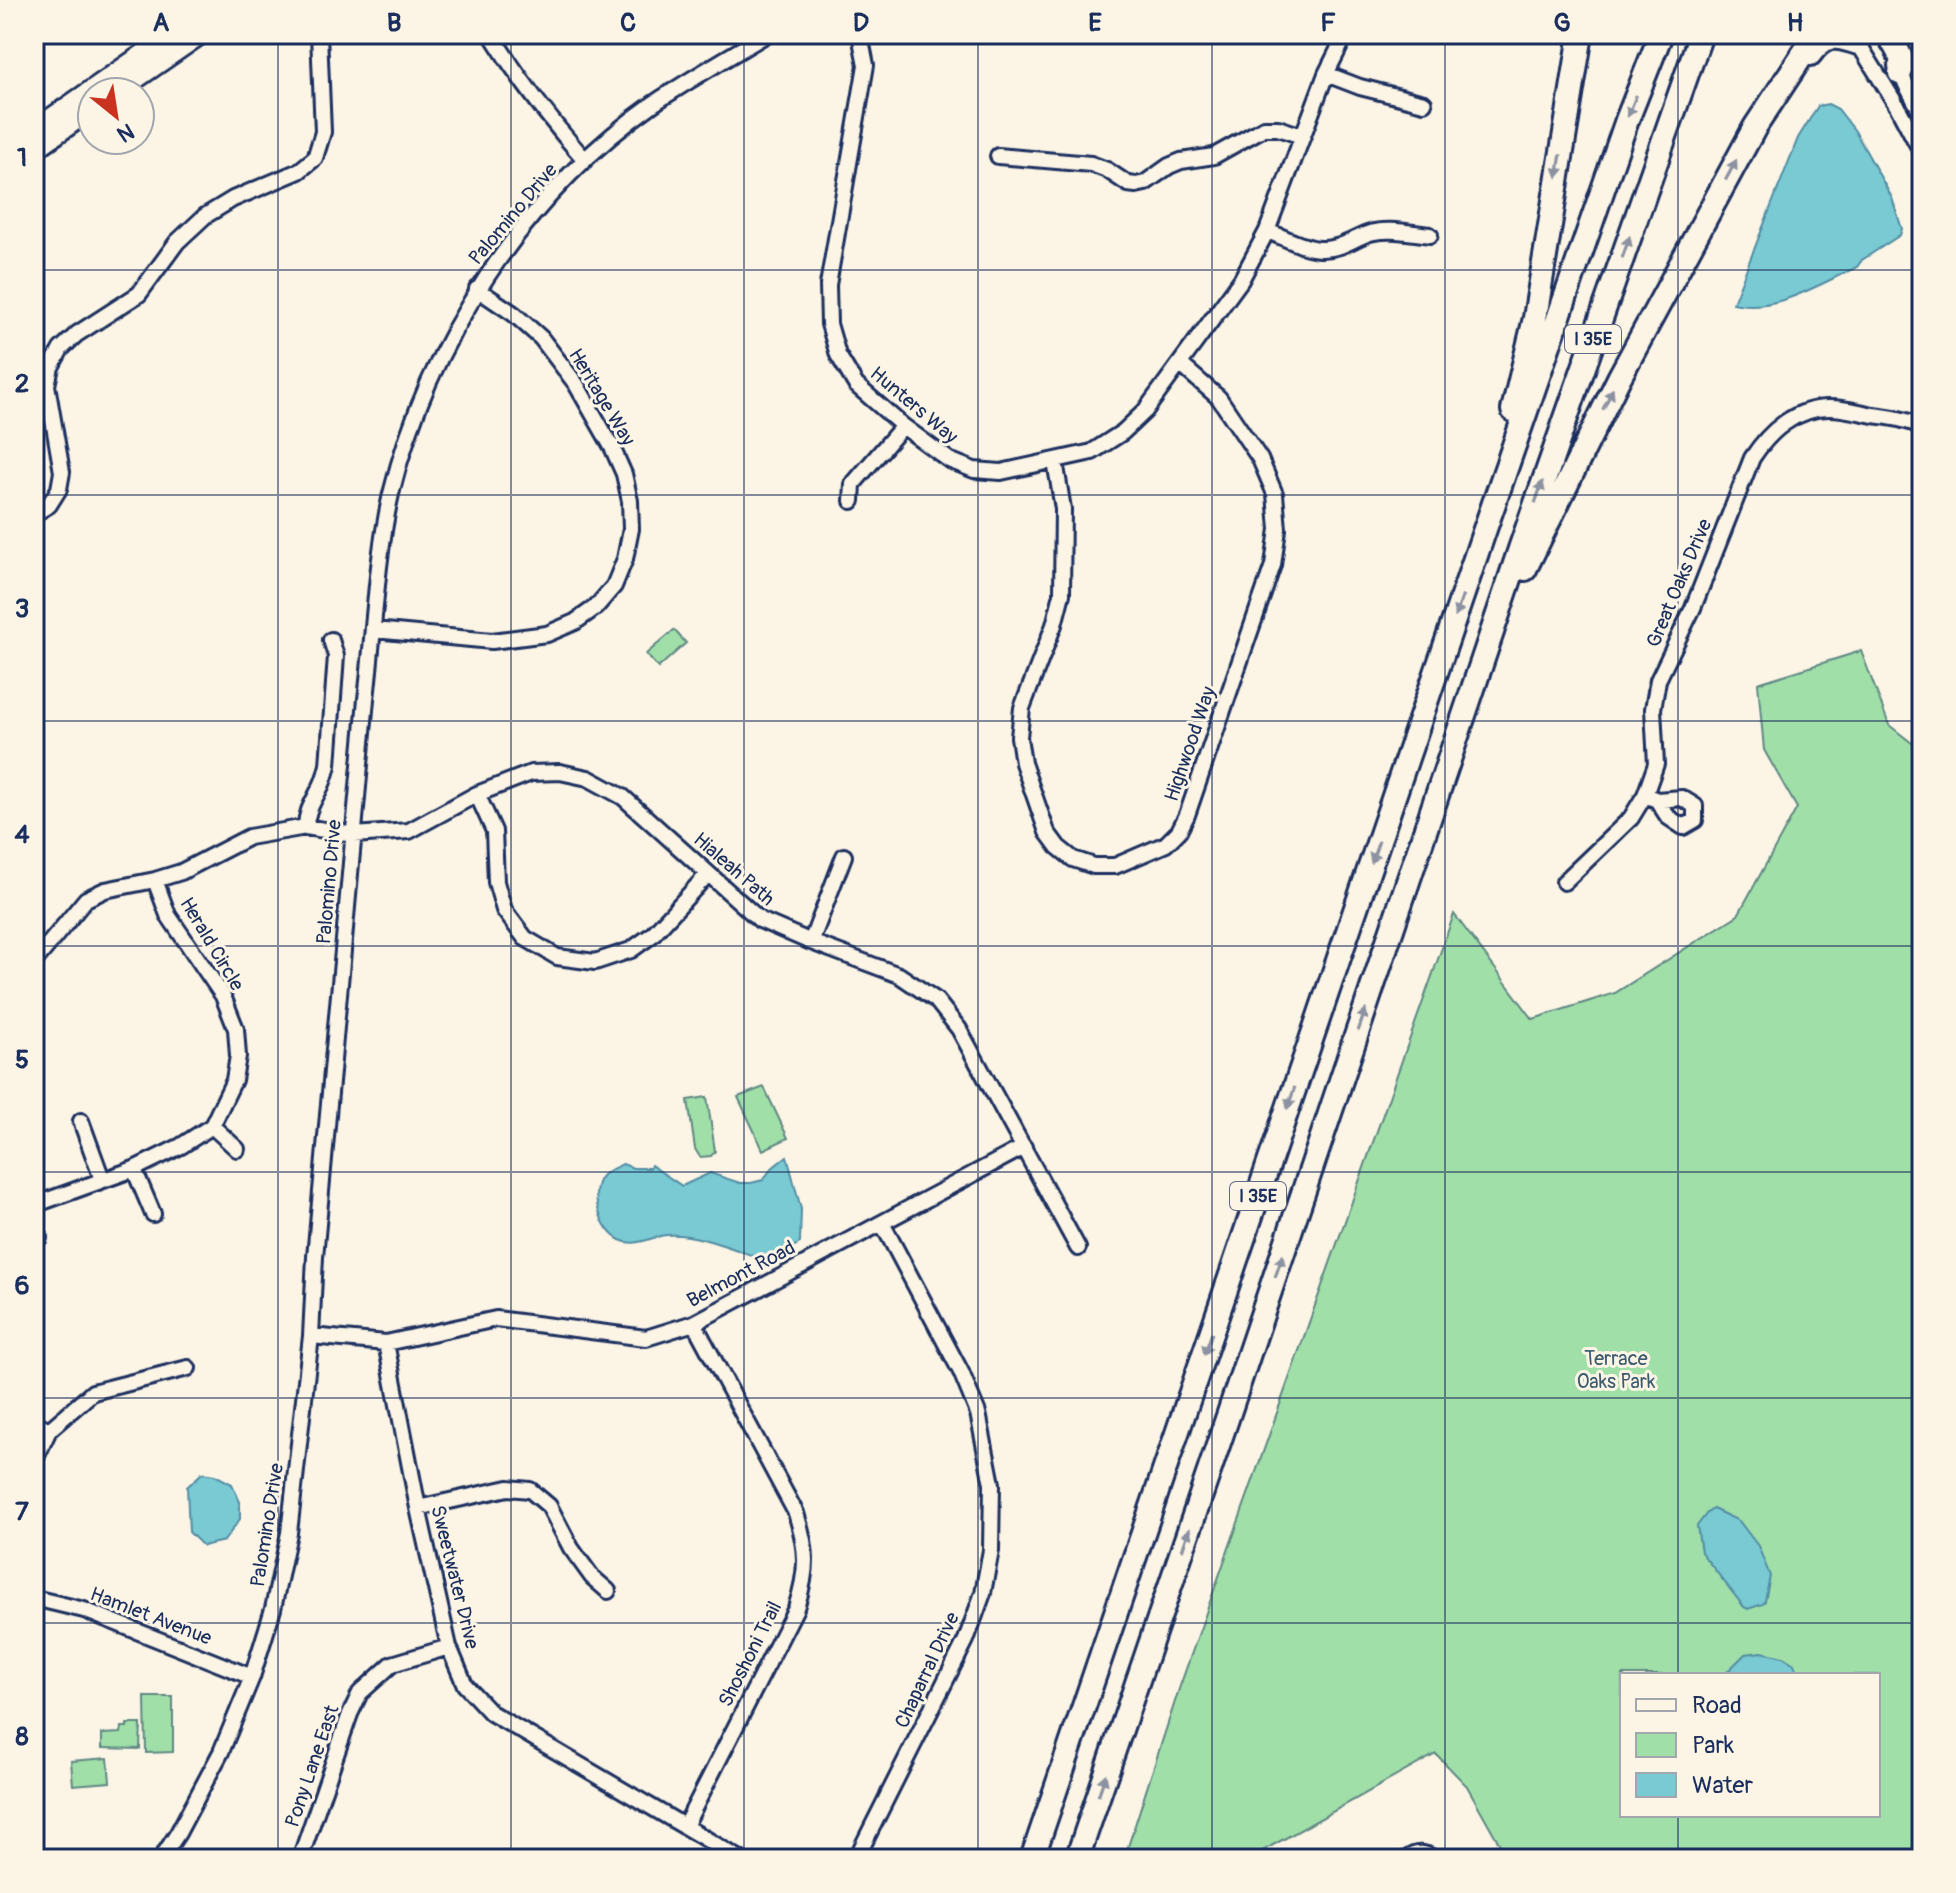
<svg xmlns="http://www.w3.org/2000/svg" width="1956" height="1893" viewBox="0 0 1956 1893" font-family="Pangolin,sans-serif">
	<rect width="100%" height="100%" fill="#fcf5e5"/>
	<filter id="ink" filterUnits="userSpaceOnUse"><feTurbulence type="fractalNoise" baseFrequency=".0125" numOctaves="2"/><feDisplacementMap in="SourceGraphic" scale="16" xChannelSelector="R" yChannelSelector="G"/><feConvolveMatrix kernelMatrix="1 2 1 2 8 2 1 2 1" color-interpolation-filters="sRGB"/></filter>
	<g filter="url(#ink)">
		<path fill="#a0dfa8" stroke="#5e8783" stroke-width="2" fill-rule="evenodd" d="M674,630L686,643L658,668L646,654Z
			M1861,651L1889,725L1922,751V1859H1508L1467,1786L1436,1754L1248,1859H1124L1180,1686L1454,914L1533,1019L1615,993L1738,915L1797,808L1764,750L1758,683ZM1622,1675H1878V1815H1622Z
			M764,1087L788,1138L763,1150L738,1097Z
			M707,1097L715,1151L711,1156L700,1157L695,1149L688,1100Z
			M145,1697H173V1752L146,1753Z
			M127,1724H141L140,1749L102,1748V1734L121,1733L122,1727H127Z
			M108,1758L110,1782L73,1785L71,1761Z"/>
		<path fill="#79cad3" stroke="#538ca4" stroke-width="2" d="M1828,104L1838,109L1855,131L1892,198L1902,229L1900,235L1862,260L1857,267C1819,284 1776,313 1733,303L1798,138L1818,106Z
			M787,1156L801,1209L800,1243L768,1261C738,1251 699,1233 667,1235C652,1236 636,1248 620,1240C601,1231 588,1193 602,1176C608,1170 616,1167 623,1164L633,1168H650L651,1165L682,1186L710,1173L740,1183H751L763,1180L771,1169Z
			M202,1473L215,1475L232,1484L240,1502V1519L224,1541L203,1546L189,1532L187,1487Z
			M1713,1509L1739,1521L1758,1546L1770,1576L1765,1601L1763,1604L1748,1609L1744,1607L1701,1552L1697,1526L1707,1513Z
			M1762,1652L1783,1657L1794,1664L1798,1675H1724L1745,1654Z"/>
		<g fill="none" stroke-linecap="round" stroke-linejoin="round">
			<g stroke="#1b2f5e" stroke-width="20">
				<path id="minor" d="M491,34C520,81 548,118 585,160
					M858,34L861,40L866,65L828,285L829,324L838,355L856,385L903,426L949,460L974,470L1001,472L1092,452L1123,432L1145,411L1241,280L1267,231L1326,74L1346,34
					M1855,38L1897,106L1922,153
					M1896,66L1922,114
					M1326,74L1360,87L1424,103
					M998,156L1091,164L1107,170L1128,184L1136,185L1145,183L1169,166L1181,161L1214,156L1264,128H1278L1302,136
					M1267,231C1284,237 1302,248 1320,249C1339,250 1351,240 1367,234C1385,227 1411,233 1430,235
					M1055,461L1063,509L1062,594L1054,625L1022,708L1019,737L1023,763L1047,832L1058,847L1073,859L1094,866H1115L1166,844L1179,831L1187,815L1273,565L1278,529L1275,494L1260,459L1219,398L1180,364
					M852,501L853,484L903,426
					M34,514L49,505L59,489L62,472L47,385L51,367L61,349L77,334L139,294L177,242L205,216L233,199L299,171L315,158L323,132L319,34
					M374,630L492,641L547,634L575,622L596,607L614,586L625,559L631,529L630,501L624,474L612,447L576,384L541,338L514,314L477,289
					M477,794L494,831L496,882L504,910L525,938L557,957L595,962L631,950L652,935L708,874
					M1645,795L1657,800L1668,817L1683,827L1695,820V806L1682,798L1657,800
					M306,827C306,812 313,802 319,790C324,782 326,773 328,765L336,656L331,640
					M1564,882L1631,818L1645,795L1656,764L1653,709L1658,680L1693,608L1752,458C1769,432 1795,408 1829,408C1843,408 1859,412 1873,415C1890,417 1906,419 1922,427
					M811,942L844,856
					M34,962L86,899L105,890L155,880L181,872L249,837L306,827L354,835L409,831L477,794L531,773L560,772L588,778L623,797L760,920L811,942L899,975L936,1000L959,1029L1078,1248
					M81,1121L102,1179
					M212,1126L237,1149
					M134,1169L153,1214
					M34,1205L134,1169L181,1146L212,1126L234,1080L238,1056L236,1029L223,996L168,915L155,880
					M34,1222L39,1238
					M311,1336L386,1343L496,1319L646,1338L694,1323L1024,1147
					M386,1343L418,1508L449,1647L465,1685L491,1713L740,1859
					M34,1422L49,1430
					M34,1462L49,1430L93,1392L188,1368
					M418,1508L508,1488L530,1490L549,1506L571,1548L592,1577L608,1591
					M34,1598L84,1610L252,1677
					M685,1826L796,1608C808,1570 808,1551 796,1513L694,1323
					M161,1859L178,1833L221,1752L252,1677L273,1609L289,1533L311,1336L315,1257L366,699C374,632 376,560 391,494C428,341 524,195 653,104C690,79 729,57 767,34
					M300,1859L350,1714L360,1693L392,1664L449,1647
					M856,1859L966,1640L983,1593L991,1550L992,1484L978,1413L961,1372L882,1223
					M1407,1859C1415,1852 1425,1852 1434,1859"/>
			</g>
			<g stroke="#1b2f5e" stroke-width="24">
				<path id="major" d="M117,92L201,34
					M34,130L172,34
					M34,150L92,109"/>
			</g>
			<g stroke="#1b2f5e" stroke-width="28">
				<path id="highway" d="M1888,34C1894,46 1907,60 1900,73
					M1810,54C1825,34 1835,35 1858,43
					M1513,410L1535,318L1581,34
					M1525,569L1619,378L1755,127L1807,48L1819,34
					M1032,1859L1484,532L1627,120L1661,34
					M1077,1859L1228,1416L1521,546L1701,34"/>
			</g>
			<use href="#minor" stroke="#fcf5e5" stroke-width="14"/>
			<use href="#major" stroke="#fcf5e5" stroke-width="18"/>
			<use href="#highway" stroke="#fcf5e5" stroke-width="22"/>
		</g>
		<defs><path id="oneway-solid" d="M-6-.8H1V-3.2L6.5 0L1 3.2V.8H-6Z" transform="scale(2)"/></defs>
		<g fill="#8c92a2">
			<use href="#oneway-solid" transform="translate(1632 106) rotate(112)"/>
			<use href="#oneway-solid" transform="translate(1559 166) rotate(99)"/>
			<use href="#oneway-solid" transform="translate(1731 170) rotate(-62)"/>
			<use href="#oneway-solid" transform="translate(1626 247) rotate(-71)"/>
			<use href="#oneway-solid" transform="translate(1608 399) rotate(-64)"/>
			<use href="#oneway-solid" transform="translate(1539 492) rotate(-71)"/>
			<use href="#oneway-solid" transform="translate(1459 606) rotate(109)"/>
			<use href="#oneway-solid" transform="translate(1375 852) rotate(109)"/>
			<use href="#oneway-solid" transform="translate(1362 1020) rotate(-71)"/>
			<use href="#oneway-solid" transform="translate(1291 1098) rotate(109)"/>
			<use href="#oneway-solid" transform="translate(1279 1266) rotate(-71)"/>
			<use href="#oneway-solid" transform="translate(1208 1344) rotate(109)"/>
			<use href="#oneway-solid" transform="translate(1186 1539) rotate(-71)"/>
			<use href="#oneway-solid" transform="translate(1102 1785) rotate(-71)"/>
		</g>
	</g>
	<path fill="none" stroke="#1b2f5e" stroke-width="2" stroke-opacity="0.55" d="M278,34V1859M511,34V1859M744,34V1859M978,34V1859M1212,34V1859M1445,34V1859M1678,34V1675M34,270H1922M34,495H1922M34,721H1922M34,946H1922M34,1172H1922M34,1398H1922M34,1623H1922M1678,1815V1859"/>
	<g text-anchor="middle" dominant-baseline="central" stroke-width="6" stroke-linejoin="round" paint-order="stroke">
		<g fill="#fcf5e5" stroke="#5e6a86" stroke-width="2">
			<rect x="1565" y="325" width="56" height="28" rx="6"/>
			<rect x="1230" y="1182" width="56" height="28" rx="6"/>
		</g>
		<g font-size="18" font-weight="bold" fill="#1b2f5e">
			<text x="1593" y="339">I 35E</text>
			<text x="1258" y="1196">I 35E</text>
		</g>
		<g font-size="20" fill="#1b2f5e" stroke="#fcf5e5">
			<text transform="translate(513 214) rotate(-50)">Palomino Drive</text>
			<text transform="translate(602 397) rotate(59)">Heritage Way</text>
			<text transform="translate(914 405) rotate(40)">Hunters Way</text>
			<text transform="translate(1679 583) rotate(-67)">Great Oaks Drive</text>
			<text transform="translate(1190 744) rotate(-71)">Highwood Way</text>
			<text transform="translate(734 869) rotate(41)">Hialeah Path</text>
			<text transform="translate(329 882) rotate(-85)">Palomino Drive</text>
			<text transform="translate(212 944) rotate(59)">Herald Circle</text>
			<text transform="translate(741 1274) rotate(-28)">Belmont Road</text>
			<text transform="translate(267 1525) rotate(-81)">Palomino Drive</text>
			<text transform="translate(455 1577) rotate(76)">Sweetwater Drive</text>
			<text transform="translate(151 1616) rotate(21)">Hamlet Avenue</text>
			<text transform="translate(750 1654) rotate(-63)">Shoshoni Trail</text>
			<text transform="translate(927 1670) rotate(-65)">Chaparral Drive</text>
			<text transform="translate(312 1766) rotate(-71)">Pony Lane East</text>
		</g>
		<g font-size="20" fill="#3c5b70" stroke="#fcf5e5">
			<text x="1616" y="1358">Terrace<tspan x="1616" dy="23">Oaks Park</tspan></text>
		</g>
	</g>
	<rect width="1956" height="1893" fill="none" stroke="#fcf5e5" stroke-width="88"/>
	<rect x="1620" y="1673" width="260" height="144" fill="#fcf5e5" stroke="#a2a6af" stroke-width="2"/>
	<rect x="1636" y="1699" width="40" height="12" fill="#fcf5e5" stroke="#a2a6af" stroke-width="2"/>
	<text x="1692" y="1713" font-size="24" fill="#1b2f5e">Road</text>
	<rect x="1636" y="1733" width="40" height="24" fill="#a0dfa8" stroke="#a2a6af" stroke-width="2"/>
	<text x="1692" y="1753" font-size="24" fill="#1b2f5e">Park</text>
	<rect x="1636" y="1773" width="40" height="24" fill="#79cad3" stroke="#a2a6af" stroke-width="2"/>
	<text x="1692" y="1793" font-size="24" fill="#1b2f5e">Water</text>
	<g transform="translate(116 116) rotate(150)"><circle r="38" fill="#fcf5e5" stroke="#a2a6af" stroke-width="2"/>
	<path d="M0-6L14 30L0 20L-14 30Z" fill="#c8321e"/>
	<text y="-12" font-size="22" font-weight="bold" text-anchor="middle" fill="#1b2f5e">N</text>
	</g>
	<rect x="44" y="44" width="1868" height="1805" fill="none" stroke="#1b2f5e" stroke-width="3"/>
	<g font-size="26" text-anchor="middle" font-weight="bold" fill="#1b2f5e">
		<text x="161" y="31">A</text>
		<text x="394" y="31">B</text>
		<text x="628" y="31">C</text>
		<text x="861" y="31">D</text>
		<text x="1095" y="31">E</text>
		<text x="1328" y="31">F</text>
		<text x="1562" y="31">G</text>
		<text x="1795" y="31">H</text>
		<text x="22" y="166">1</text>
		<text x="22" y="392">2</text>
		<text x="22" y="617">3</text>
		<text x="22" y="843">4</text>
		<text x="22" y="1068">5</text>
		<text x="22" y="1294">6</text>
		<text x="22" y="1520">7</text>
		<text x="22" y="1745">8</text>
	</g>
</svg>
